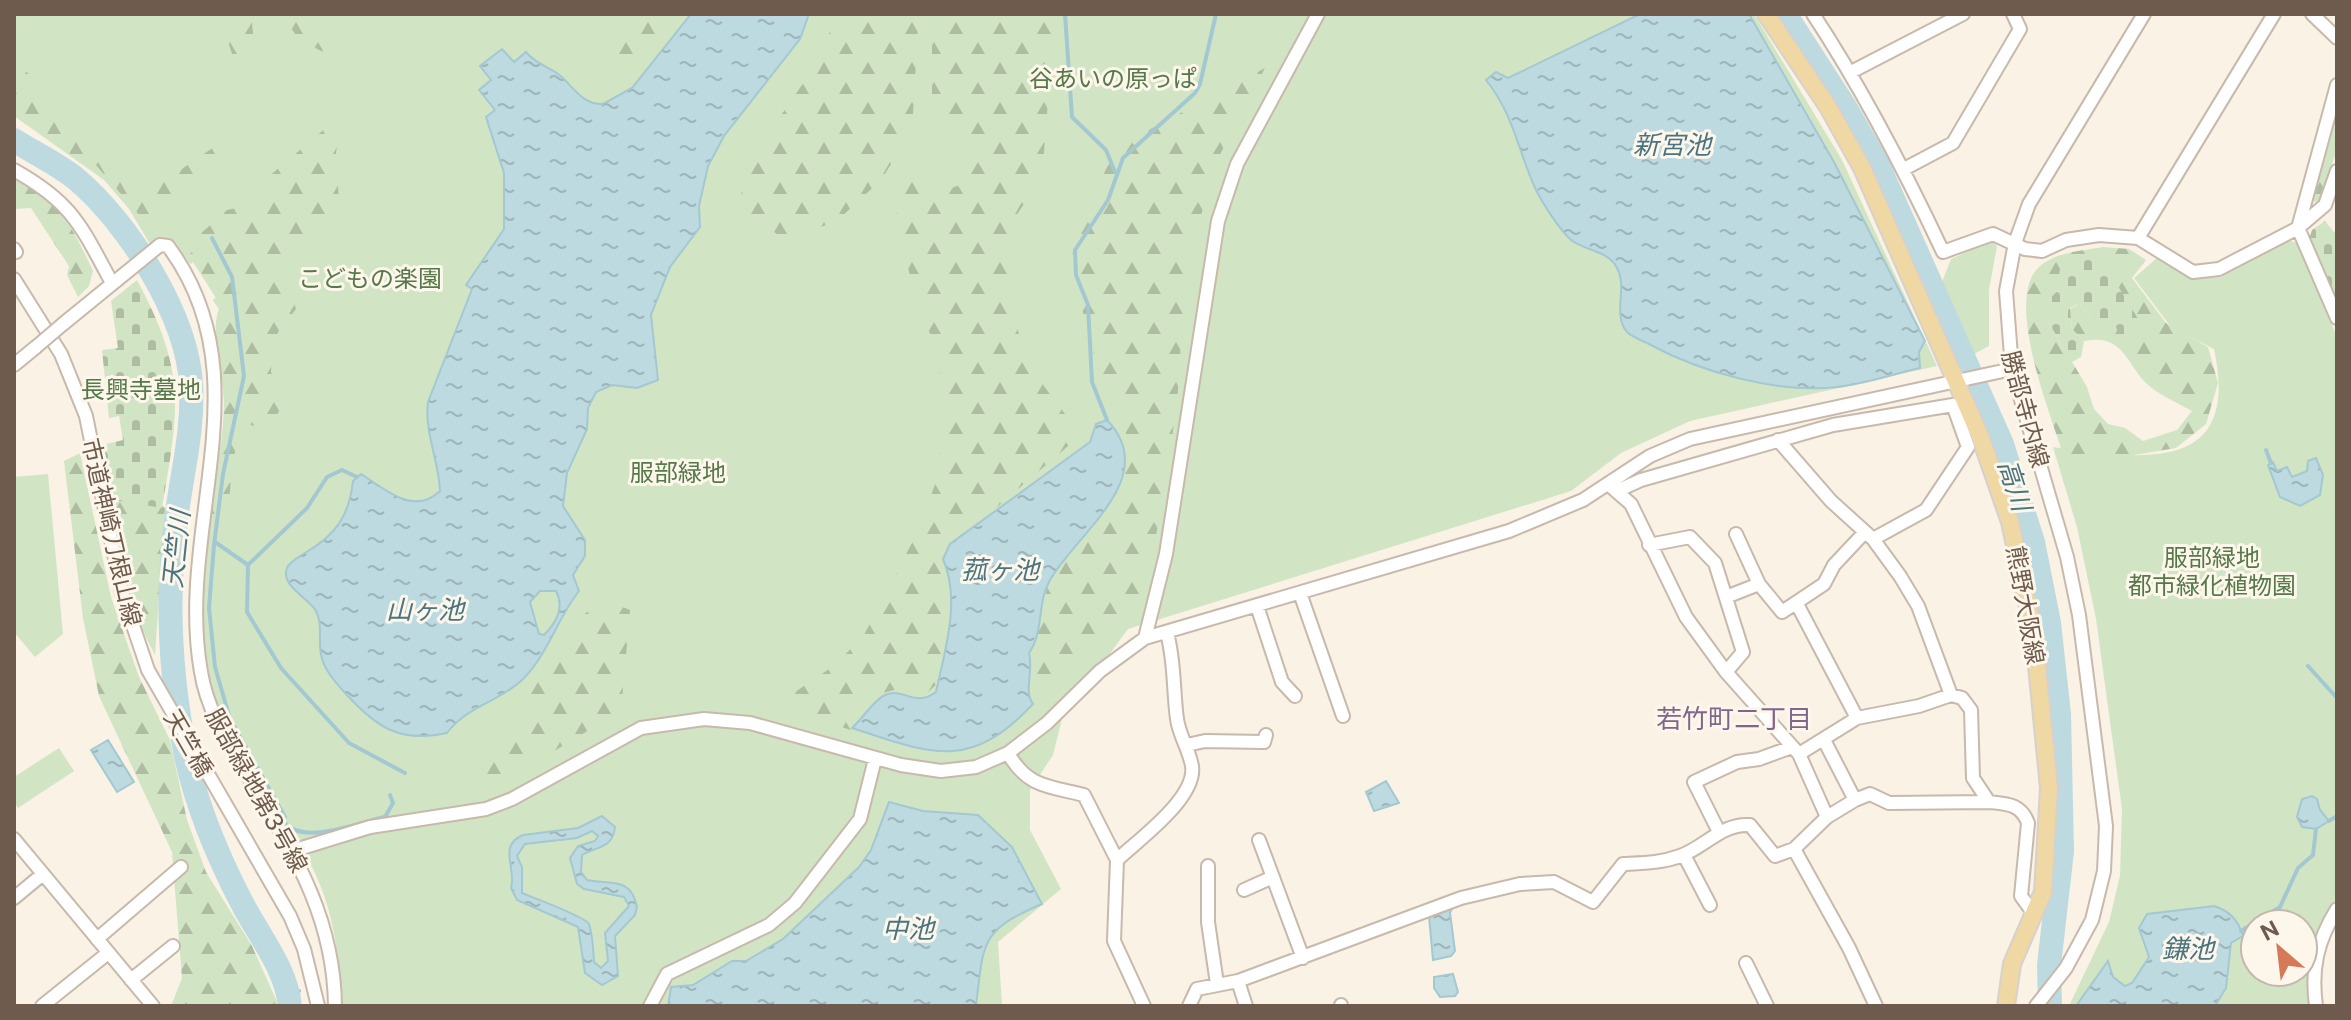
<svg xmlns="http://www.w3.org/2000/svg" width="2351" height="1020" viewBox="0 0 2351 1020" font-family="'Public Sans','Noto Sans JP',sans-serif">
	<defs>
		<pattern id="forest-firs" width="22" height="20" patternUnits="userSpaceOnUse" patternTransform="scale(2)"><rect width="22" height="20" fill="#d1e5c5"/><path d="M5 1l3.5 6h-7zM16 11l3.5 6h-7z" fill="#aebda2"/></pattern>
		<pattern id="cemetery-stones" width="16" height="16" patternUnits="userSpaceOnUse" patternTransform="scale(2)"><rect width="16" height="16" fill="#d1e5c5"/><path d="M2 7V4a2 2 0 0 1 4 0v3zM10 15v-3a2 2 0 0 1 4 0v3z" fill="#aebda2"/></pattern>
		<pattern id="water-ripples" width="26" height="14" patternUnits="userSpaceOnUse" patternTransform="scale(2)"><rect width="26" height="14" fill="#bcdae0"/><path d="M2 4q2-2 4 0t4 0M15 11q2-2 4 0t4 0" fill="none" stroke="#9db4b8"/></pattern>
	</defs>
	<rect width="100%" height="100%" fill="#f9f2e5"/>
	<path fill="#d1e5c5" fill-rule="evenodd" d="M14,14H1754L1842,160L1937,366L1690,421L1621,453L1571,491L1128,629L1062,719L1053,755L1030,790V830L1061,889L998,942L1002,1006H342C339,959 335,915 314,871C305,853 291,837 281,821C255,780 224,734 211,687C187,603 213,507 224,422C228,387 208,340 219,309L213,300L216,298L193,262L190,264L176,243L164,238L150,244L129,209L104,180L14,116Z
		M2289,240L2299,244L2337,337V897C2315,933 2303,963 2309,1006H2069L2109,922L2120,876L2122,809L2096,619L2077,527L2053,447C2138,458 2242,478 2214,349L2171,327L2134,278L2157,258L2191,279L2221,277ZM2255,924H2303V972H2255Z
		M1992,241L1997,246L1989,290V346L1972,355L1942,282L1951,259Z
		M48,474L63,634L35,657L14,632V477Z
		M59,748L74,771L18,808L14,802V777Z"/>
	<path fill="url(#forest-firs)" fill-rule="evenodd" d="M219,14H251L255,51L233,57Z
		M280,14H320L318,30L323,52L300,40Z
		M587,14H669L659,22L663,33L631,66H620L613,51L629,26L627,19Z
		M839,14H909L918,27L912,131L881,180L838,220L787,241L741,209L742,172L804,82Z
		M932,14H1055L1042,177L1008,228L1013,316L1031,369L1081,435L946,551L945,676L922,698L894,690L856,700L850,730L792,708L795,692L835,665L864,635L915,537L936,482L947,407L935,348L911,281L892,194L913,163L942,192L969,181L968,145L932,111Z
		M14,57L71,124L100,143L113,164L117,162L141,197L230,136L234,151L215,158L204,188C190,191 164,215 153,224L146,223L95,164L88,166L14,116Z
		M1265,68L1215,164L1185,275L1177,406L1154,549L1135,616L1045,696L1027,683L1048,583L1124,482L1126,428L1105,394L1069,261L1107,166L1143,133Z
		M2337,115V149L2320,200L2315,202L2310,196Z
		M335,120L341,123L336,153L340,218L308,227L283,271L296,309L278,332L272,354L271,372L284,398L271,431L244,423L232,462L228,519L220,540L208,538C213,485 228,430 223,376C221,353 211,332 219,309L213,300L216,297L190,254C197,248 195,243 200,235C205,228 219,219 227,210L259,203L266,179Z
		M14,178C61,199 72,227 93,271L89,286L78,297L67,275L69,266L31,208L14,209Z
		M2103,247L2129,249L2146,260L2132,278L2166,323L2208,347L2218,383L2206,424L2176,448L2086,463L2063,454C2050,413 2005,301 2038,268C2054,252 2082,251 2103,247ZM2058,290L2137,328L2093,324L2080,303L2070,309L2072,329L2084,341C2124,333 2126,364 2147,384C2159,395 2178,403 2192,411L2177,430L2143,441L2125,428L2108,424L2094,409L2087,387L2046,318V303Z
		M80,453L111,597L139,677L170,740L187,820L206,872L252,946L279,1006H171L182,978L172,852L99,696L83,618L64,461Z
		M101,460L125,463L136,487L165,508L155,655L135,615Z
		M604,600L630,610L621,711L514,775L478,785L476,774L535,725L528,696L576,620Z"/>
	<path fill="url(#cemetery-stones)" d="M2325,221L2334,232L2337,230V305L2309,239L2312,230Z
		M2100,257L2140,322L2137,329L2125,337L2116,328L2093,324L2080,303L2070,308L2072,329L2084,341L2081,357L2072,362L2046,318V303L2058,290L2060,266Z
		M137,280C187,373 179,408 162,508L115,500L103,445L123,440L119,416L109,418L102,350L118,348L111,301Z"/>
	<path fill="url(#water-ripples)" stroke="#a4c8d1" stroke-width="2" fill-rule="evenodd" d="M691,14H809L800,39L724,136L708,166L699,206L700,227L670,267L651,315L658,380L637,388L612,385L596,392L588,408L587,429L567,473L563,506L585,540V556L573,575L579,591C557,619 547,656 522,680C499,702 467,706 447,733C400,743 377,728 346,694C336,683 323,669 321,654C318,639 323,625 316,611C309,598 280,586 287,568C290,561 299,557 305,553C336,535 349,516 353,481L361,474C386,490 414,516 440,491C439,461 424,432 428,402L472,289L466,285L504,229V173L486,117L495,110L479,90L491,80L480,66L502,49L514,62L526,52C536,64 545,65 557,73C572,84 581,105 603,104L632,88ZM540,591H556C565,608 556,623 544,635L539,634L530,602Z
		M1640,14H1749L1834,162L1925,341L1919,352L1920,368C1893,374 1865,384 1837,387C1778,394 1700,372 1649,344C1643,341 1632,337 1627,332C1612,315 1628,288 1617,268C1608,250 1585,251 1571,240C1559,229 1543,204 1536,190C1518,151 1514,115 1486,80L1496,72L1508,78Z
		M1107,420C1163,478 1073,536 1049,582C1037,604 1044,632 1029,653C1034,672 1023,690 1033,704C969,772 931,754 852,728C862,719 874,700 885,695C904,687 914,708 936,692C945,650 961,600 943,559L950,544L1090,442L1096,424Z
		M2316,458L2323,475L2320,495L2300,506L2280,497L2268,465L2273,462L2277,471L2287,467L2292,477L2307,471L2308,461Z
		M108,740L134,782L117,792L91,750Z
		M1386,781L1399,803L1374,811L1366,792Z
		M2312,796L2317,799L2320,810L2329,821L2316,829L2302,827L2297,817L2302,799Z
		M889,802L923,811L978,815L1012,847L1042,904C979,931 984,942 976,1006H668L671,987L693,985L732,961H746L783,939L859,867L871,850Z
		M602,816L615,827C613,848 598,846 582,855L581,872L587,880C609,885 631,876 637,907L635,915L615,936L618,976L602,985L585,973L578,927L517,900L511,888C517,868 497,846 523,835L578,828ZM592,831L598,836L595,841L578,846L570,858L577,884L584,889L624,897L629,906L605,933L608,961L601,968L594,962C593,950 593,935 589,924C586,917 534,898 522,893V867L517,856L525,844L577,838Z
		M1453,906L1450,913L1455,951L1451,956L1433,960L1429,916Z
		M2214,906C2230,911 2238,920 2243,936L2231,943L2226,988L2215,1006H2076L2108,961L2113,977L2125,986L2132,983L2149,957L2139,928L2147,914Z
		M1453,974L1458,992L1455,996L1440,997L1434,988V977Z"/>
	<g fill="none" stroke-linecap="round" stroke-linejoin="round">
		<path stroke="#a4c8d1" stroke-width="4" d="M1065,14L1072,117L1106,150L1115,172
			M212,238L232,277L244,376L223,474L214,545L209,608L215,667L230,719L285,817L281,819C301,848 355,823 385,817L393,803L390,795
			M1107,420L1092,382L1088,305L1076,275L1075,250L1108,200L1123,158L1195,93L1200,84L1216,14
			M2266,450L2271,463
			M215,542L248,565L307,508L327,477L342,470L357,477
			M248,565L247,612L281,668L349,743L405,773
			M2308,666L2337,698
			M2329,821L2337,816
			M2241,931L2280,907L2298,868L2313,855L2316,829
			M289,996L299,991"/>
		<path stroke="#bcdae0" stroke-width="24" d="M1785,14L1845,107L1878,165L2002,444L2033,542L2049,623L2059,714L2062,851L2049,965L2050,1006
			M14,140C34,153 56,163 75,178C128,222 187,315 191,384C194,432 180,481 175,528C166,604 171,682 186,756C197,807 218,857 242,903C259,936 286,968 290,1006"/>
		<g stroke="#c7b9ab" stroke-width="16">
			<path id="minor" d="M1813,14C1863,90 1904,169 1943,252L1993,234L2025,249L2042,251L2066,240L2099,235L2138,238L2193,272L2219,269L2298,228L2325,205L2337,171
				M2312,14L2337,38
				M1851,72L1963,14
				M2337,85L2298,228L2337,318
				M1904,169L1953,143L2020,29L2013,14
				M14,170C73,203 81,226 112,283
				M2138,238L2274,14
				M14,249L16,252
				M14,279L61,354L86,416L122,593L148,670L290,916L304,949L318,1006
				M63,324L160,245L168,246C266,378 175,526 201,672C207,709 226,739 245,771C290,848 334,913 335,1006
				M14,365L36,347
				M1778,440L1831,501L1873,539L1900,576L1918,606L1951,695
				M1608,484L1631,504L1686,617L1726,672L1799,754L1827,817L1794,849L1849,948L1876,1006
				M1619,490L1641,480L1833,425L1953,405L1968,447L1926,510L1873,539
				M1736,534L1759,584L1782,612L1824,584L1834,565L1865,532
				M1649,545L1690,537L1715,563L1743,652L1726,672
				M1300,593L1343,716
				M1726,597L1759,584
				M1797,604L1857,718
				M1257,606L1282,682L1295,696
				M1145,638L1166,554L1218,221L1237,164L1318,14
				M1824,740L1855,800L1827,817
				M1187,745L1205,741L1264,742L1266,735
				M1008,753C1027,787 1048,786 1084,795L1117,860L1114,941L1144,1006
				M1799,754L1857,718L1919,706L1951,695L1962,698L1971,710L1973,778L1989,802C2008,804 2021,804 2028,823L2021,896L2034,914
				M1855,800L1870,794L1889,803L1989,802
				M1719,832L1694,782L1737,762L1759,759L1789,748
				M14,839L153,1006
				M1259,840L1303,958
				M292,851L370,827L486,809L512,799L641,728L704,719L750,723L901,765L941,771L976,767L1008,753L1047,723L1100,671L1145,638L1509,531L1583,500L1650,456L1690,439L2012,369
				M1684,855L1710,905
				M1117,860C1138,840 1197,798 1192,766C1189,749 1179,735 1177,719C1173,690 1175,662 1167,633
				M1208,866V922L1217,984
				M1244,890L1273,877
				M14,898L43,874
				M97,939L181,867
				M1746,963L1767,1006
				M131,980L173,946
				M1238,981L1246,1006
				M1341,1005V1006
				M42,1006L108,953
				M650,1006L667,974L769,925L795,903L860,819L875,759
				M1189,1006L1197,989L1238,981L1461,898L1520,884L1554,882L1593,902L1623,864C1643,863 1661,863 1680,856C1705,847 1722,823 1750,825L1775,856L1794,849
				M2036,1006L2066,968L2092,920L2104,871L2106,826L2079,615L2067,557L2012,369L2006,291L2015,243L2029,204L2144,14
				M2316,1006C2311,969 2317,941 2337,909"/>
		</g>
		<g stroke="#d7d1cd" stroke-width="20">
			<path id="major" d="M1766,14L1828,107L1862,168L1980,436L2010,522L2034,635L2049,788L2043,892L2012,964L2006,1006"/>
		</g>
		<use href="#minor" stroke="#fff" stroke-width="12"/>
		<use href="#major" stroke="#f0d8a5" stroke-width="16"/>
		<g stroke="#c7b9ab" stroke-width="16" stroke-linecap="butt">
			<path id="minor-bridge" d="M36,347L63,324"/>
		</g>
		<use href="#minor-bridge" stroke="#fff" stroke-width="12"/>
	</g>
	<g text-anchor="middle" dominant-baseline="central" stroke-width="6" stroke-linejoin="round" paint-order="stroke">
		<g font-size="24" fill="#56794a" stroke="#fdf6eb">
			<text x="1113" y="78">谷あいの原っぱ</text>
			<text x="370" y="278">こどもの楽園</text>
			<text x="141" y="389">長興寺墓地</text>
			<text x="678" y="472">服部緑地</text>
			<text x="2212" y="557">服部緑地<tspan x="2212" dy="28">都市緑化植物園</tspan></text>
		</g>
		<g font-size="24" fill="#6f5b4d" stroke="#fdf6eb">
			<text transform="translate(2026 409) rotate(75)">勝部寺内線</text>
			<text transform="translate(112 532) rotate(77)">市道神崎刀根山線</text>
			<text transform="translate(2026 605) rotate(80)">熊野大阪線</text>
			<text transform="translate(189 743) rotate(60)">天竺橋</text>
			<text transform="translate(257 790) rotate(61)">服部緑地第3号線</text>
		</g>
		<g font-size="26" font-style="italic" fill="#4a7480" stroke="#fdf6eb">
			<text x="1672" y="144">新宮池</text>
			<text transform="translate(2015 485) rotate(72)">高川</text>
			<text transform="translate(176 549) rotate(-84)">天竺川</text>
			<text x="1000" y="569">菰ヶ池</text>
			<text x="425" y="609">山ヶ池</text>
			<text x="908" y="928">中池</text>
			<text x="2188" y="948">鎌池</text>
		</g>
		<g font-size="26" fill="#80668c" stroke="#fdf6eb">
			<text x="1734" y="718">若竹町二丁目</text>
		</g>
	</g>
	<rect width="2351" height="1020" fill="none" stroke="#6f5b4d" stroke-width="32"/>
	<g transform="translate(2279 948) rotate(332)"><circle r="38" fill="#fdf6eb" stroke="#c4b8ac" stroke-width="2"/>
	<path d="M0-6L14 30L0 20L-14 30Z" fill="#d57a59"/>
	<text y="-12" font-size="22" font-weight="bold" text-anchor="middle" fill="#6f5b4d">N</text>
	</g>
</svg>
